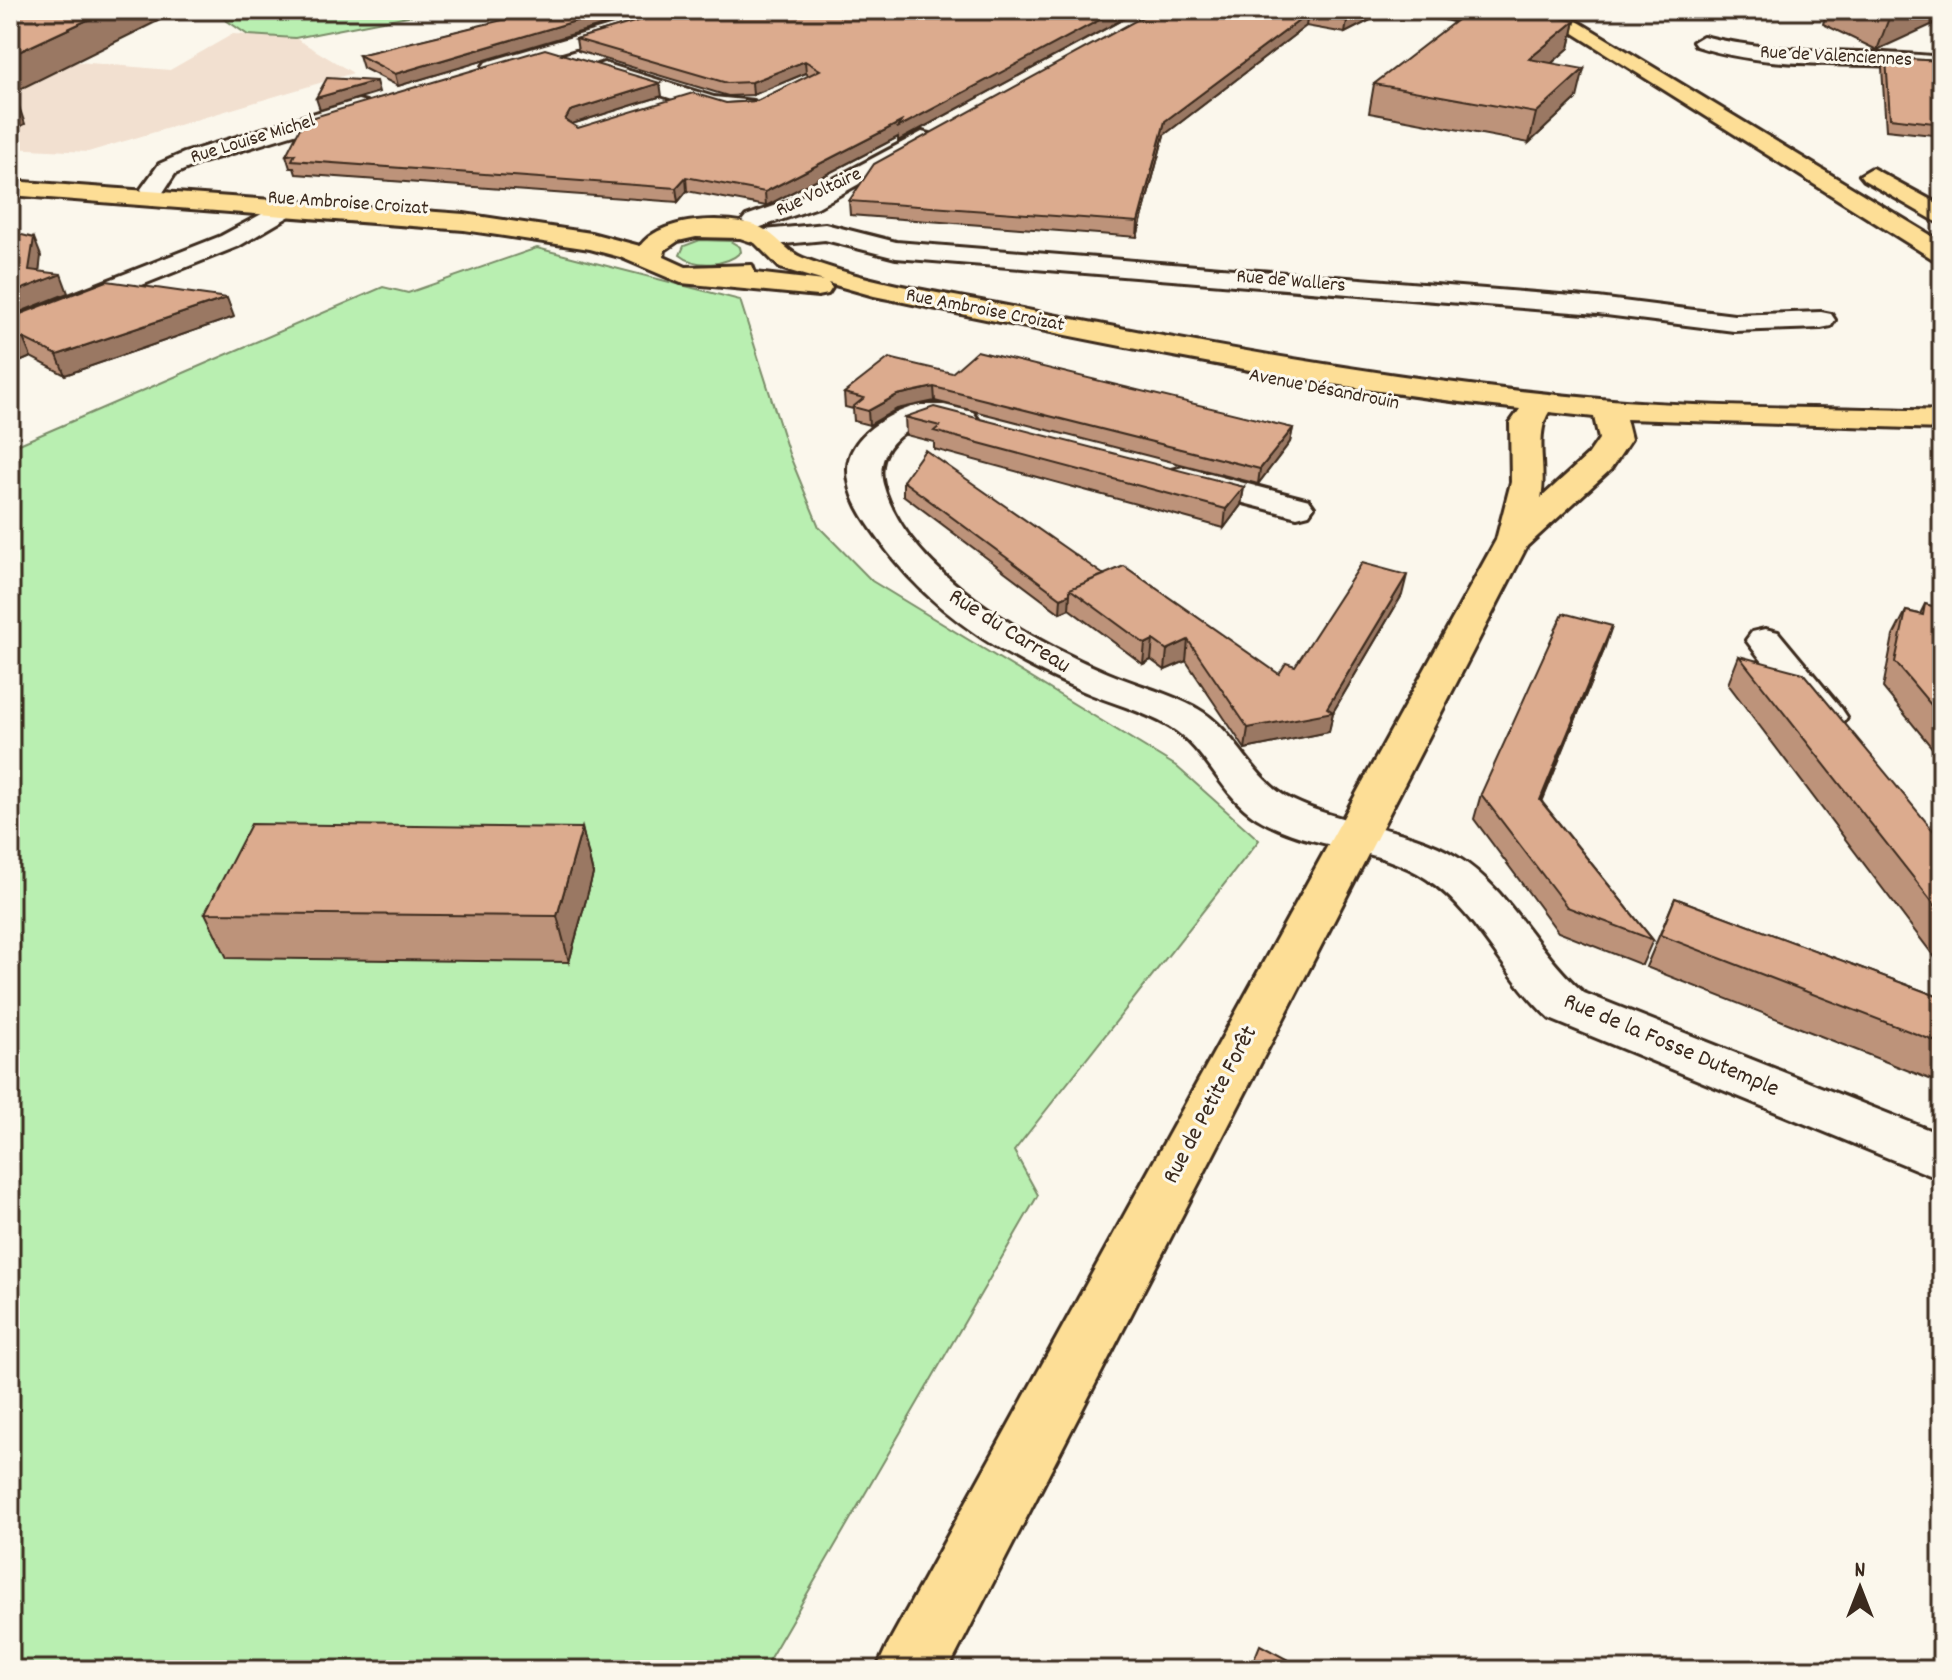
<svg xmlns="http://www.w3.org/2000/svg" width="1952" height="1680" viewBox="0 0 1952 1680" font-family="Dekko,sans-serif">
	<rect width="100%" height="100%" fill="#fbf7ec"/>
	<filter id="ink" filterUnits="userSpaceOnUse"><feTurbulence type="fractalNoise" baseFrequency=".0125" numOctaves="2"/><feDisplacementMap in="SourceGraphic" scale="16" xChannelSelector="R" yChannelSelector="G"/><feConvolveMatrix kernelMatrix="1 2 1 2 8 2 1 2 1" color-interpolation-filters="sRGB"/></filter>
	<g filter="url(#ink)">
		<path fill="#f2e0d0" d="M233,34L295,38L353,73L88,152L10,148V56L170,70Z"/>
		<path fill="#b9efb1" stroke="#7a8c68" stroke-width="2" d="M217,10H439L295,38L248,35L214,12Z
			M700,240L730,241L740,247L741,252C726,266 696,268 680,255L684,246Z
			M537,248L740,300L789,454L819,527L872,581L1176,766L1259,840L1014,1151L1038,1195L763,1670H10V448L383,287L408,293Z"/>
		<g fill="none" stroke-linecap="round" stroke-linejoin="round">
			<g stroke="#3b2a1e" stroke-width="6">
				<path id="minor" d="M665,10H694L692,14L500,70H486L483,66L486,62Z
					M1425,10H1460L1526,25L1529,29L1519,35L1427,14Z
					M1703,36C1782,56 1862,48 1942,57V69C1861,60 1774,72 1696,46L1693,42Z
					M604,63L714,97L754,101L757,106C740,128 623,82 597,73L594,69L597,65Z
					M358,100L366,102L369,107L366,112L200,163L175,174L162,194H144L141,189L159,164L184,153Z
					M922,132L930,134L933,139L930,144L818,207L755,229L742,221L746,216L800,197Z
					M286,201L298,208L295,213L239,246L10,338V319L221,236Z
					M825,224L896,242L1598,298L1734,315L1821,312L1831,314L1835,320L1831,326L1821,328L1734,331L1598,314L896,258L825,240L764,246L751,238L764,230Z
					M918,405H944L973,412L978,419L973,426C955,430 937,418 920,425C894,434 876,457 883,484C907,573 1030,640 1108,673C1138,686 1170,693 1198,709C1237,731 1251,780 1292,800C1345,826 1407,826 1457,857C1510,889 1537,953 1584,993L1942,1135V1180L1550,1019C1504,978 1479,914 1427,879C1376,845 1309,850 1257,818C1220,795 1207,749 1170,727C1142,710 1110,703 1081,690C1003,657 929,611 880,541C865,520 848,497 848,470C847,436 889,413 918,405Z
					M1183,467L1309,500L1314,507L1309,514L1297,517L1171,484L1167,477L1171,470Z
					M1765,629L1778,632L1841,708L1847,717L1841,726L1827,730L1813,726L1752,648L1746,640L1752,632Z"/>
			</g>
			<g stroke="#3b2a1e" stroke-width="6">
				<path id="major" d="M10,181L464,214L591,233L640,246C661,218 716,217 747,223C774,228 782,250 803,258C863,281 928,291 992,303C1194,343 1395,381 1600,399C1713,409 1829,407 1942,411V429L1626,419L1631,439L1611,469L1527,546L948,1670H876L887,1646L1496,540L1511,482L1510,423L1520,409C1302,386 1088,340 874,296L828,283L832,288L828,294L818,296L681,283L620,257L590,249L464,230L10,195ZM696,237L740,238L755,243L780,268L824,281L755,273L752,265L686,267L664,257L665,250L678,241ZM1549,412L1594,417L1599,439L1588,455L1541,498C1547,471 1534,435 1549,412Z"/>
			</g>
			<g stroke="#3b2a1e" stroke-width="6">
				<path id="highway" d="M1537,10H1559L1942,242V261L1933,259Z
					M1872,168L1942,206V225L1864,180L1860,175Z"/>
			</g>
			<use href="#minor" fill="#fbf7ec" fill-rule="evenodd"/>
			<use href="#major" fill="#fdde96" fill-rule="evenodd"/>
			<use href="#highway" fill="#fdde96" fill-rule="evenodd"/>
		</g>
		<path fill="#bd937a" stroke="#3b2a1e" stroke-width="2" d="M512,10H654L398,86L363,68L359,55L525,15Z
			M675,10H1140L898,141V137L766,206L687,191L678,202L296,174L294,168H290L286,155L662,96L572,124L578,128L726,103L757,101L809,76L806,73L753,95L728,96L578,51L576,39Z
			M1155,10H1390L1345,33L1306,26L1164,135L1137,237L850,215L849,201Z
			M1827,10H1942L1877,50L1823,24Z
			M1575,21L1569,48L1552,63L1577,98L1529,143L1369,113L1374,84Z
			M1886,58L1942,61V136L1886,130L1882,68Z
			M234,317L65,375L31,357L15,364L10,362V318Z
			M952,373L1293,428L1290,442L1258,484L935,401L897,409L869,425L854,421L853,409L845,407L844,393Z
			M905,417L1244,487L1241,505L1224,528L934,449V442L906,435Z
			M903,481L1104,575L1279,674L1295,666L1402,595L1333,712L1329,732L1245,749L1186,661L1165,670L1151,660L1143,664L1069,609L1060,613L903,495Z
			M1925,604L1942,609V760L1883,688L1893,636L1906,611L1920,614Z
			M1604,650L1542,802L1653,940L1642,965L1558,932L1474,819L1481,794Z
			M1739,656L1942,841V967L1728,684Z
			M582,828L593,874L569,962L227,958L205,913Z
			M1675,898L1942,998V1065L1932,1080L1646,967Z"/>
		<path fill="#9a7863" stroke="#3b2a1e" stroke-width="2" d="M109,10H180L14,92L25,124L10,132V56Z
			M613,10H654L398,86L395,74Z
			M1118,10H1140L898,141V137L766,206L765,192Z
			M1368,10H1390L1345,33L1347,21Z
			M1892,10H1942V20L1877,50Z
			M1308,14L1306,26L1164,135L1137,237L1138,222L1165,121Z
			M1575,21L1569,48L1523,88L1529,59Z
			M805,61L806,73L753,95L752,82Z
			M1584,69L1577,98L1529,143L1536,113Z
			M376,81L379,92L320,110L316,98Z
			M660,83L662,96L572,124L565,120L570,111Z
			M686,177L687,191L678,202L676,188Z
			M34,238L41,256L38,283L61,274L68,293L10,316V294Z
			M227,298L234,317L65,375L57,355Z
			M23,338L31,357L15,364L10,352V343Z
			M934,387L935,401L897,409L869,425L868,411L897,395Z
			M1293,428L1290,442L1258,484L1260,469Z
			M1244,487L1241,505L1224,528L1226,509Z
			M1407,575L1402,595L1333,712L1329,732L1245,749L1248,728L1327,708Z
			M1070,594L1069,609L1060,613L1061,598Z
			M1612,626L1604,650L1532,825L1540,800Z
			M1153,640L1151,660L1143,664L1145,644Z
			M1188,640L1186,661L1165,670L1167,650Z
			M582,828L593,874L569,962L557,916Z"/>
		<path fill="#dcab8e" stroke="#3b2a1e" stroke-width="2" d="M10,10H109L10,56Z
			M542,10H613L395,74L359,55L543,10Z
			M675,10H1118L897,128L901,122L765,192L686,177L676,188L292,160L295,154L286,155L304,120L545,49L660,83L570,111L565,120L578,128L693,93L726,103L757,101L820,70L805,61L752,82L727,83L576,39Z
			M1155,10H1368L1347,21L1308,14L1165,121L1138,222L849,201L874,164Z
			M1470,10H1523L1575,21L1529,59L1584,69L1536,113L1374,84Z
			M1886,58L1942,61V124L1890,118Z
			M327,78L376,81L316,98Z
			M10,232L34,238L29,270L61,274L10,294Z
			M107,281L227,298L57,355L23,338L10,343V318Z
			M977,351L1293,428L1260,469L934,387L897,395L868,411L853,407L864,398L844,393L889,358L952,373Z
			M934,407L1244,487L1226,509L934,431L940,426L905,417Z
			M925,450L1104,575L1070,589V594L1061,598L903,481Z
			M1362,563L1407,575L1327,708L1333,712L1248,728L1188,640L1167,650L1153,640L1145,644L1070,589L1124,566L1279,674L1286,663L1295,666Z
			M1925,604L1942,609V718L1895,662L1906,611L1923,615Z
			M1563,613L1612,626L1540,800L1653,940L1567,907L1481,794Z
			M1739,656L1803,673L1942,841V914Z
			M251,824L582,828L557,916L205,913Z
			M1675,898L1942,998V1044L1660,935Z
			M1260,1645L1307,1670H1250Z"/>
	</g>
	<g text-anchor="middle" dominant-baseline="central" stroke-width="6" stroke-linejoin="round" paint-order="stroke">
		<g font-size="20" fill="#3b2a1e" stroke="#fbf7ec">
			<text transform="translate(1836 57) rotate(3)">Rue de Valenciennes</text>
			<text transform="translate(253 140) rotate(-17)">Rue Louise Michel</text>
			<text transform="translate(819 193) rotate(-25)">Rue Voltaire</text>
			<text transform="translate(348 204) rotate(4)">Rue Ambroise Croizat</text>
			<text transform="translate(1291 282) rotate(5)">Rue de Wallers</text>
			<text transform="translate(985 311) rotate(11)">Rue Ambroise Croizat</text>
			<text transform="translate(1324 390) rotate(11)">Avenue Désandrouin</text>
		</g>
		<g font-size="24" fill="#3b2a1e" stroke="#fbf7ec">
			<text transform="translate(1009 632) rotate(32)">Rue du Carreau</text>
			<text transform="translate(1671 1046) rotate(23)">Rue de la Fosse Dutemple</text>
			<text transform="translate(1211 1105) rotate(-62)">Rue de Petite Forêt</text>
		</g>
	</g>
	<rect width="1952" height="1680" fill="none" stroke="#fbf7ec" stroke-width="40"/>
	<rect x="20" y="20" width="1912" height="1640" fill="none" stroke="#3b2a1e" stroke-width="3" filter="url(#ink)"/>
	<g transform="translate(1860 1588)" stroke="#fbf7ec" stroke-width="6" paint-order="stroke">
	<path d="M0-6L14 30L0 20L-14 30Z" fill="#3b2a1e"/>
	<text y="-12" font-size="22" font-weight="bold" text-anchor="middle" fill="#3b2a1e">N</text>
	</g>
</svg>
